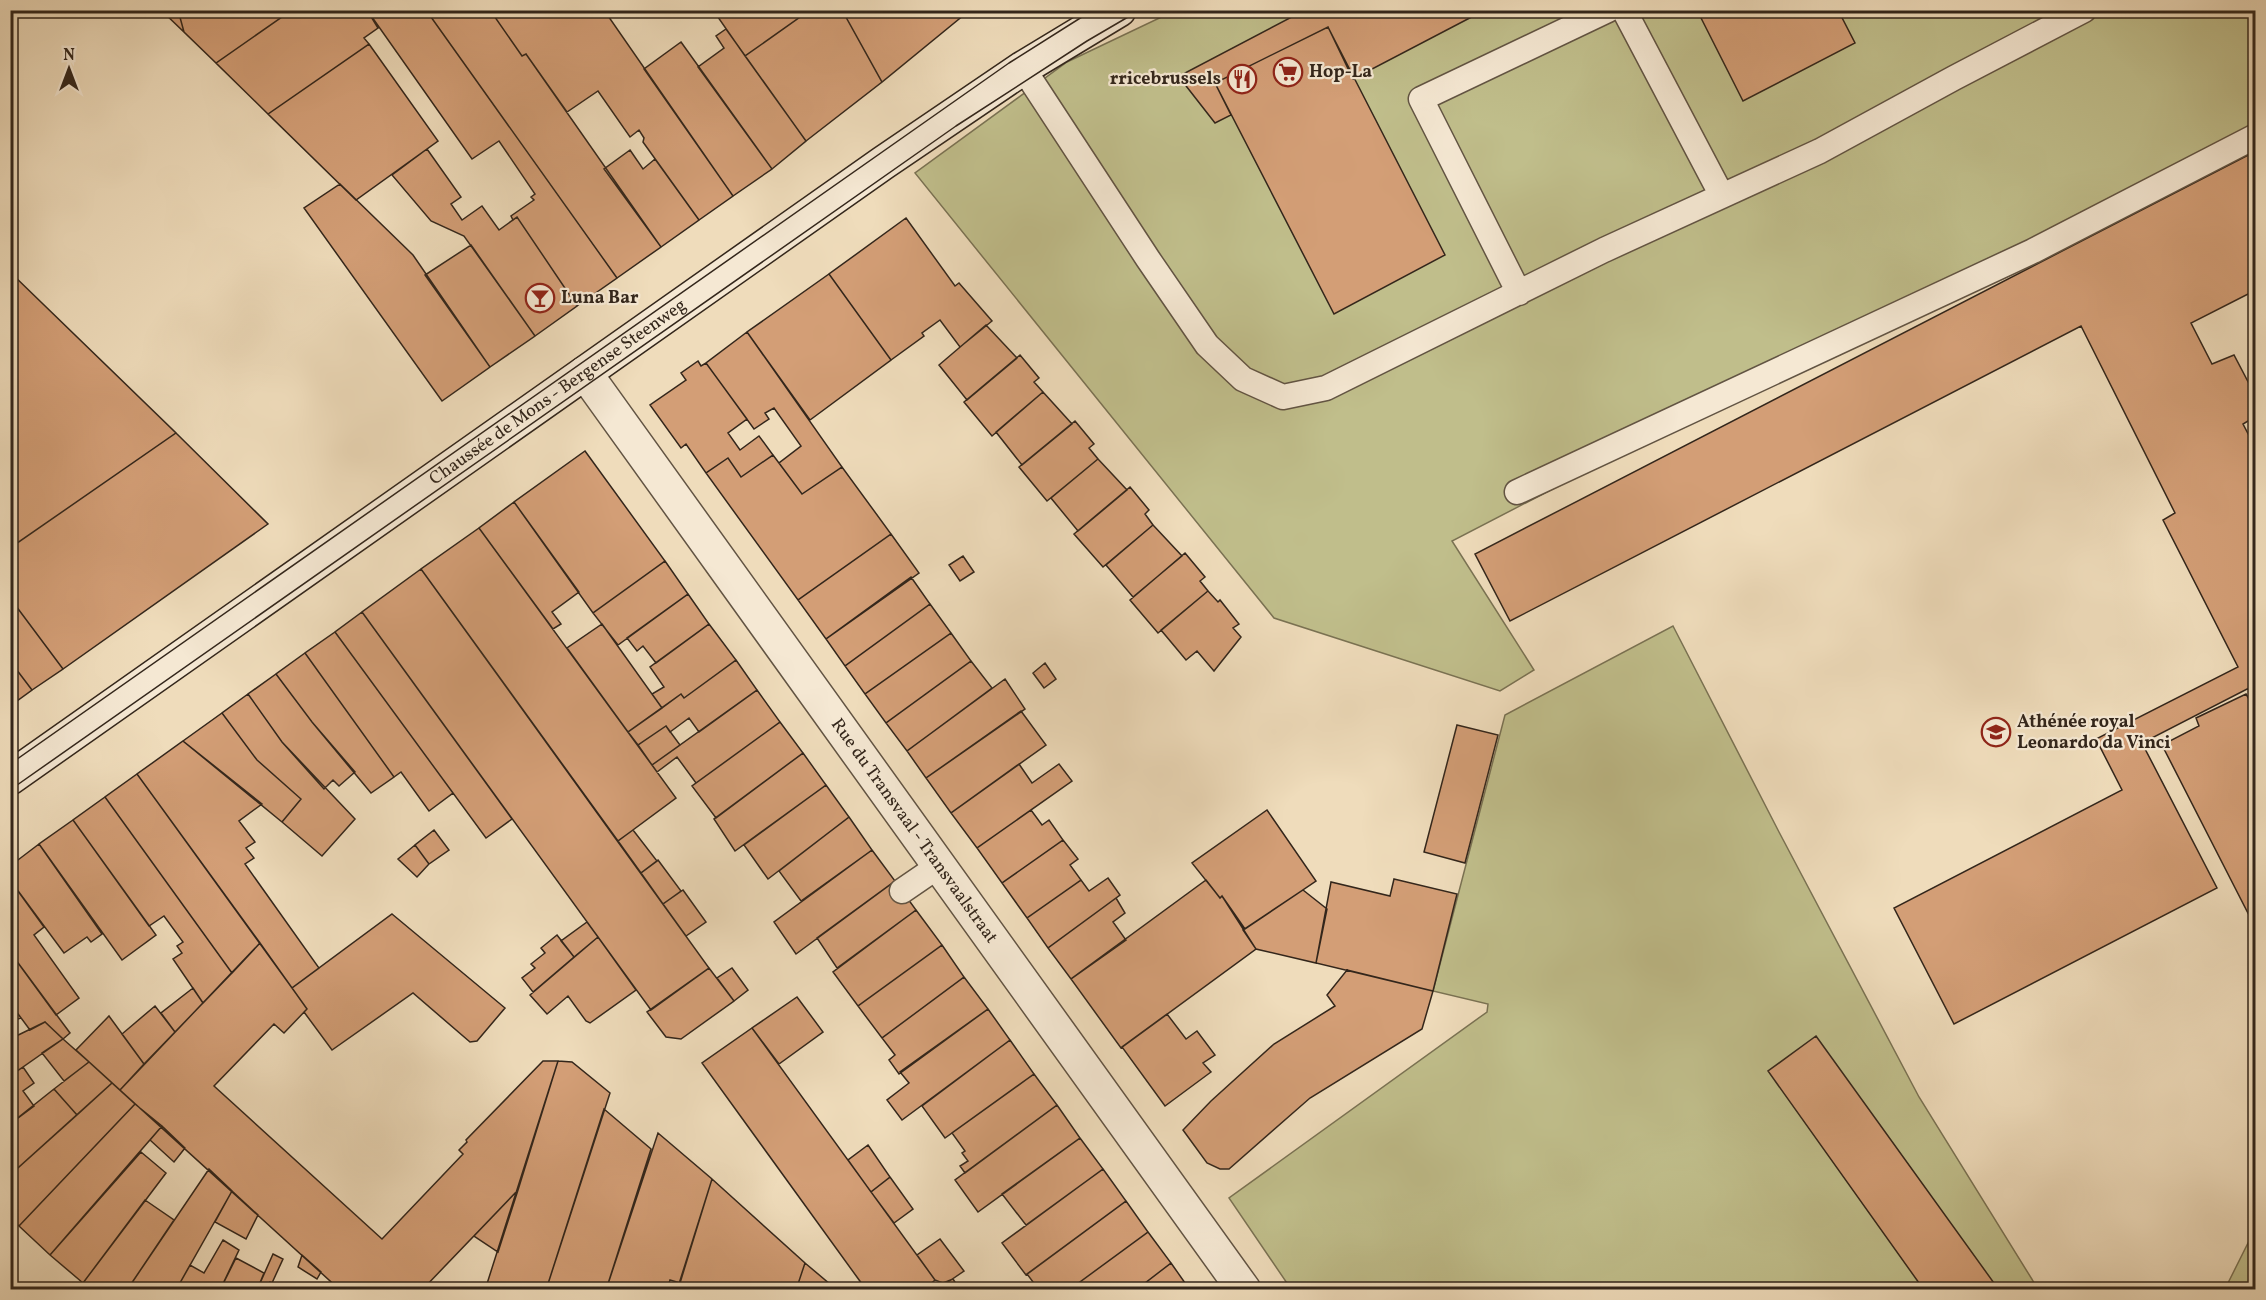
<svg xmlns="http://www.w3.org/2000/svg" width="2266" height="1300" viewBox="0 0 2266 1300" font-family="Vollkorn,serif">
	<rect width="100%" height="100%" fill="#efdcbb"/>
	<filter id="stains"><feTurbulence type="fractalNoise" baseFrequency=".00333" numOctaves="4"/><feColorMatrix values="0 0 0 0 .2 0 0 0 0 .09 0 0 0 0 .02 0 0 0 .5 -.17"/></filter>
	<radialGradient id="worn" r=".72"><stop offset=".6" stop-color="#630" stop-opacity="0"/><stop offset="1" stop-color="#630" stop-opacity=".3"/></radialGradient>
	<path fill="#c0be8b" stroke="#7a7253" stroke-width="1.5" d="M1174,11H2255V126L1452,541L1534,670L1500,691L1274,618L915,173L1067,62Z
		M1673,626L1779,832L1919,1097L2038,1289H1291L1229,1198L1487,1012L1488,1004L1433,991L1505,715Z
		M2255,1229V1289H2225Z"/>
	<path fill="#d39e76" stroke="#33261b" stroke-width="1.5" d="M161,10H178L184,32Z
		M178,10H292L216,63L184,32Z
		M292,10H367L378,28L364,38L369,44L268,114L216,63Z
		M367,10H426L617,278L577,306L517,217L513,220L511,216L534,200L531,197L535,194L499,141L472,159Z
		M426,10H490L522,56L526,54L661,247L617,278Z
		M490,10H604L733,196L699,220L643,142L644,138L639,130L630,137L598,91L567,112L526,54L522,56Z
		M713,10H810L745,56Z
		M810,10H842L882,82L806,141L745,56Z
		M842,10H970L882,82Z
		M1305,10H1485L1353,79L1328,27L1215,83L1231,115L1215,123L1183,82L1185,73Z
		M1697,10H1838L1855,43L1743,101Z
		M1328,27L1445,255L1334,314L1215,83Z
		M726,29L806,141L772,169L698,67L724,48L716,36Z
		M681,42L772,169L733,196L644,69Z
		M369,44L438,141L356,200L268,114Z
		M427,149L461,197L451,204L462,220L482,206L499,230L517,217L577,306L535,336L464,236L431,221L392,175Z
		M630,150L643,169L655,159L699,220L661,247L604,169Z
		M2256,151V290L2191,323L2212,364L2234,355L2256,397V416L2243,424L2256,449V701L2249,688L2142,743L2217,888L1954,1024L1894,908L2122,790L2096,739L2238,667L2163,520L2175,513L2081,326L1510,621L1475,554Z
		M340,184L413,255L490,367L442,401L304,208Z
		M906,218L955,286L959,283L992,321L960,347L940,320L922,333L924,336L891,360L829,274Z
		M471,245L535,336L490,367L425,275Z
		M10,272L176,433L10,548Z
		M829,274L891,360L810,420L747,332Z
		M986,325L1017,358L967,400L939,365Z
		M747,332L842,467L802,494L779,463L801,446L774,408L765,413L769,419L754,429L706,363Z
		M1020,355L1039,378L1034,382L1043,392L992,436L964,402Z
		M698,361L701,366L706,363L747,419L728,433L740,450L759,436L773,455L741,477L728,458L706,473L686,444L681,448L650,405L686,380L681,373Z
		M1043,392L1072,424L1022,465L996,432Z
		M1075,421L1094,444L1089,448L1098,459L1047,501L1019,467Z
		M176,433L268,524L63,669L10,598V548Z
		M585,451L665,561L593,613L514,502Z
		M773,455L802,494L842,467L891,534L798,600L706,473L728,458L741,477Z
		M1098,459L1127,490L1078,531L1051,498Z
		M1130,487L1149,510L1145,514L1153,525L1103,567L1074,534Z
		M514,502L579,592L552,612L561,624L553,629L479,528Z
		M1153,525L1182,556L1133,597L1106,565Z
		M479,528L676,798L618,841L421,569Z
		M891,534L919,573L826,639L798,600Z
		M1185,553L1205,577L1200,581L1208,591L1158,633L1130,600Z
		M963,556L974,572L960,581L949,565Z
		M665,561L688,594L618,645L593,613Z
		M421,569L709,968L651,1010L362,612Z
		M911,577L930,604L845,666L826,639Z
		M1208,591L1218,602L1220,600L1239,624L1233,628L1241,637L1214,671L1197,651L1186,660L1161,630Z
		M688,594L709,624L656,663L643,646L637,651L627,638Z
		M10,598L63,669L32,690L10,661Z
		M930,604L951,633L865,694L845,666Z
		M362,612L512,819L486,838L335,632Z
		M602,624L662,708L628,732L567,648Z
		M709,624L736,660L684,698L681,694L662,708L652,694L664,687L650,667Z
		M335,632L453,793L429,811L401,772L394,777L305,653Z
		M951,633L971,661L886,723L865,694Z
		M305,653L394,777L371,793L312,722L276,674Z
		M736,660L757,690L699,732L689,718L670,732L666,726L638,745L628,732L681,694L684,698Z
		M10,661L32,690L10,706Z
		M971,661L992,688L907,751L886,723Z
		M1045,663L1056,679L1044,688L1033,673Z
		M276,674L312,722L355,772L339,786L333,780L324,789L282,742L248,694Z
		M1005,679L1025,709L926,778L907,751Z
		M757,690L780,722L696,783L677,757L657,772L652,765Z
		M248,694L282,742L355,819L322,856L282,822L301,799L257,760L222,713Z
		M2246,694L2256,711V919L2252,921L2162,745L2199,726L2196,718Z
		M1021,711L1046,745L951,813L926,778Z
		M222,713L257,760L301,799L282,822L183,741Z
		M780,722L803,753L716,818L692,786Z
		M1457,725L1498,735L1465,863L1424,852Z
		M666,726L680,745L652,765L638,745Z
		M183,741L262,804L239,821L255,842L246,848L254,858L245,864L319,968L292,988L137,774Z
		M803,753L826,785L735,851L714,819Z
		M1019,764L1032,783L1059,764L1072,781L977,848L951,813Z
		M137,774L260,943L232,973L105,797Z
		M826,785L849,817L768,879L744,845Z
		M105,797L232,973L203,1003L173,959L182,953L177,946L183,942L164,916L149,926L73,820Z
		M1031,810L1042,825L1049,820L1063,840L1002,883L977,848Z
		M1267,810L1316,881L1245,929L1222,896L1220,898L1192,863Z
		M849,817L872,850L801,901L779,871Z
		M73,820L156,935L122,960L39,844Z
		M434,830L449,850L429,864L415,845Z
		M633,830L657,861L641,873L618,841Z
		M1063,840L1078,859L1070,865L1081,880L1027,918L1002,883Z
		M39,844L102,934L91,942L87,937L64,953L10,880V866Z
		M415,845L429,864L417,877L398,859Z
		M872,850L895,881L796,954L774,922Z
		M658,860L681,891L663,904L641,873Z
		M1108,878L1120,895L1048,948L1027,918L1081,880L1089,891Z
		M1394,879L1457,894L1433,991L1316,963L1331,882L1390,896Z
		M10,880L44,927L34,935L79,998L56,1015L10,952Z
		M1206,880L1220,898L1222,896L1256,949L1121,1048L1071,979Z
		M895,881L916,910L837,968L817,938Z
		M683,890L706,922L686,936L663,904Z
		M1303,890L1327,909L1316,963L1256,949L1243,930Z
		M1116,898L1125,913L1113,922L1126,940L1071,979L1048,948Z
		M916,910L942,945L858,1006L833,972Z
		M392,914L505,1008L477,1041L470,1042L413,993L332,1050L304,1012L307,1009L292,988Z
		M587,922L598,937L574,957L561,941Z
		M557,935L574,957L533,992L522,978L535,968L531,964L545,953L541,948Z
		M598,937L636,990L590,1023L586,1021L568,996L547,1014L530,995Z
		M260,943L307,1009L284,1033L274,1024L214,1086L382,1239L463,1154L459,1150L467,1142L466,1140L543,1061H558L518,1190L422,1290H340L120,1090Z
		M942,945L964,977L882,1038L858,1006Z
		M10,952L70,1033L63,1039L45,1022L30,1030L10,1003Z
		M709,968L734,1001L681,1039L666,1037L647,1012Z
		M732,968L748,990L734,1001L717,978Z
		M1347,970L1433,991L1422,1029L1310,1098L1229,1169H1220L1207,1163L1183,1130L1211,1101L1274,1044L1335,1006L1327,995Z
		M964,977L988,1009L899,1074L889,1060L895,1055L882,1038Z
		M193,988L203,1003L175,1032L161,1013Z
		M797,997L823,1032L779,1064L752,1028Z
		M10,1003L21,1018L10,1022Z
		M155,1006L175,1032L144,1064L122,1034Z
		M988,1009L1010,1040L902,1120L887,1100L909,1083L900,1072Z
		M1167,1014L1186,1039L1197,1031L1215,1055L1203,1063L1211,1072L1165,1106L1122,1047Z
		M109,1016L144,1064L120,1090L76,1050Z
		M45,1022L63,1039L10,1076V1039Z
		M752,1028L935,1280L923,1290H855L862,1284L702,1063Z
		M1816,1036L1999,1290H1924L1768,1071Z
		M63,1039L89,1062L64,1081L42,1053Z
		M1010,1040L1034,1074L945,1138L922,1106Z
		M558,1061L572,1062L610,1093L546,1290H485Z
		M89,1062L112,1083L77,1115L54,1089Z
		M23,1067L34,1083L23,1091L34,1106L10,1124V1076Z
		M1034,1074L1057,1105L965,1173L960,1166L968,1161L962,1153L965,1151L952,1133Z
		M112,1083L135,1104L19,1226L10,1218V1175Z
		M54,1089L77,1115L10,1175V1124Z
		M135,1104L162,1126L50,1255L19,1226Z
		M1057,1105L1080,1138L978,1212L955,1180Z
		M604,1109L651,1149L606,1290H546Z
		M162,1126L185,1148L174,1162L150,1140Z
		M658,1133L712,1179L680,1283L670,1280L667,1290H606Z
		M1080,1138L1103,1169L1026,1225L1002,1194Z
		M868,1145L890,1177L871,1192L848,1160Z
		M141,1152L166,1173L83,1283L50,1255Z
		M209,1169L232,1191L176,1290H127Z
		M1103,1169L1126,1201L1026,1275L1002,1243Z
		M890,1177L913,1209L894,1223L871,1192Z
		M712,1179L805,1263L796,1290H680L678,1287Z
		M518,1190L498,1252L474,1236Z
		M232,1191L258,1215L246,1239L215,1222Z
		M145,1200L174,1220L127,1290H90L83,1283Z
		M1126,1201L1148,1232L1069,1290H1039L1027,1274Z
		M1148,1232L1171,1263L1136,1290H1069Z
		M940,1239L964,1271L945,1284L935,1280L917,1255Z
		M223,1240L239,1250L220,1290H176L190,1265L204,1273Z
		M273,1254L283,1259L272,1283L270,1282L267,1289L269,1290H257Z
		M302,1255L321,1272L317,1279L298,1267Z
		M236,1258L264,1273L257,1290H220Z
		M805,1263L837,1290H796Z
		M1171,1263L1190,1290H1136Z
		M953,1279L960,1290H942L943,1283Z"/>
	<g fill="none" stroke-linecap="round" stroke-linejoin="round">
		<g stroke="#625443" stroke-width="27">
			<path id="service" d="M1624,10L1722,196
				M1023,68L1148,259L1207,345L1243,379L1283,397L1326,388L1604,250L1820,151L1954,78L2084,10
				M1519,293L1421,99L1608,10
				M1517,492L2033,251L2256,136
				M902,891L940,865"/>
		</g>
		<g stroke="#625443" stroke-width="36">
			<g id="minor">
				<path id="s1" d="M585,373L1244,1290"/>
			</g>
		</g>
		<g stroke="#33261b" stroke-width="36">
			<g id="secondary">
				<path id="s2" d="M10,778L883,163L1023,68L1119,10"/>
			</g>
		</g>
		<use href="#service" stroke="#f5e8d3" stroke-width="24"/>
		<use href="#minor" stroke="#f5e8d3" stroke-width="33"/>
		<use href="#secondary" stroke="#f5e8d3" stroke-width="33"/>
		<path stroke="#33261b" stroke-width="1.5" d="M10,764L1009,63L1093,10
			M10,790L956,126L1087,41L1140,10"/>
	</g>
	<defs>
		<g id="supermarket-ring" transform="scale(1.5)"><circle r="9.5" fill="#f5e8d3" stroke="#8f2418" stroke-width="1.5"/><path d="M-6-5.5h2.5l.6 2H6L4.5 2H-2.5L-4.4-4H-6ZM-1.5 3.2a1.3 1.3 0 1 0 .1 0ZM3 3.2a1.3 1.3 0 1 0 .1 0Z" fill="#8f2418"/></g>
		<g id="restaurant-ring" transform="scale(1.5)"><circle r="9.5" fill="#f5e8d3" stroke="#8f2418" stroke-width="1.5"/><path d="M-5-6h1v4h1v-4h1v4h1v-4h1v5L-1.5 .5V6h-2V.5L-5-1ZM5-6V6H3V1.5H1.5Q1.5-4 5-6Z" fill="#8f2418"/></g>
		<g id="bar-ring" transform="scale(1.5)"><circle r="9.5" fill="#f5e8d3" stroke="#8f2418" stroke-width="1.5"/><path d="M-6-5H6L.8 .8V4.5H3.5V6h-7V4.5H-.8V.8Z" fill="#8f2418"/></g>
		<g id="school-ring" transform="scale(1.5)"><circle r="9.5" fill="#f5e8d3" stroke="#8f2418" stroke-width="1.5"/><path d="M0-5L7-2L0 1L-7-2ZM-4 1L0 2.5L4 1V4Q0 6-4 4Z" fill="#8f2418"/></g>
	</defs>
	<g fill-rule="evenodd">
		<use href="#supermarket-ring" x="1288" y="72"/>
		<use href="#restaurant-ring" x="1242" y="79"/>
		<use href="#bar-ring" x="540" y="298"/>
		<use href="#school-ring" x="1996" y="732"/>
	</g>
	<g text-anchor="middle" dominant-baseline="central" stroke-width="4.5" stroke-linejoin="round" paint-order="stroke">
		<g font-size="18" font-weight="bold" fill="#33261b" stroke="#f5e8d3" text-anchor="start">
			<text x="1309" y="72">Hop-La</text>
			<text x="1221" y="79" text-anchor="end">rricebrussels</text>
			<text x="561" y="298">Luna Bar</text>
			<text x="2017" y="722">Athénée royal<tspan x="2017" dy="21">Leonardo da Vinci</tspan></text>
		</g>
		<g font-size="18" fill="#33261b" stroke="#f5e8d3">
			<text stroke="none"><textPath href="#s2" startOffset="670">Chaussée de Mons - Bergense Steenweg</textPath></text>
			<text stroke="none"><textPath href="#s1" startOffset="564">Rue du Transvaal - Transvaalstraat</textPath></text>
		</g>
	</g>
	<rect width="2266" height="1300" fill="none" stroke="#efdcbb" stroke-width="36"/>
	<rect x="12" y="12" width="2242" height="1276" fill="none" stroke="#33261b" stroke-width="3"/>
	<rect x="18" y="18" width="2230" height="1264" fill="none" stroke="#33261b" stroke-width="1.5"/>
	<g transform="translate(69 69)" stroke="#f5e8d3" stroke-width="4.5" paint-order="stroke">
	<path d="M0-4.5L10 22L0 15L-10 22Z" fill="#33261b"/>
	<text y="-9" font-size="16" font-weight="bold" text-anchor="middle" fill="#33261b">N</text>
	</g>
	<rect width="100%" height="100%" filter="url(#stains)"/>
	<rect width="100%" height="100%" fill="url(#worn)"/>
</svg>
